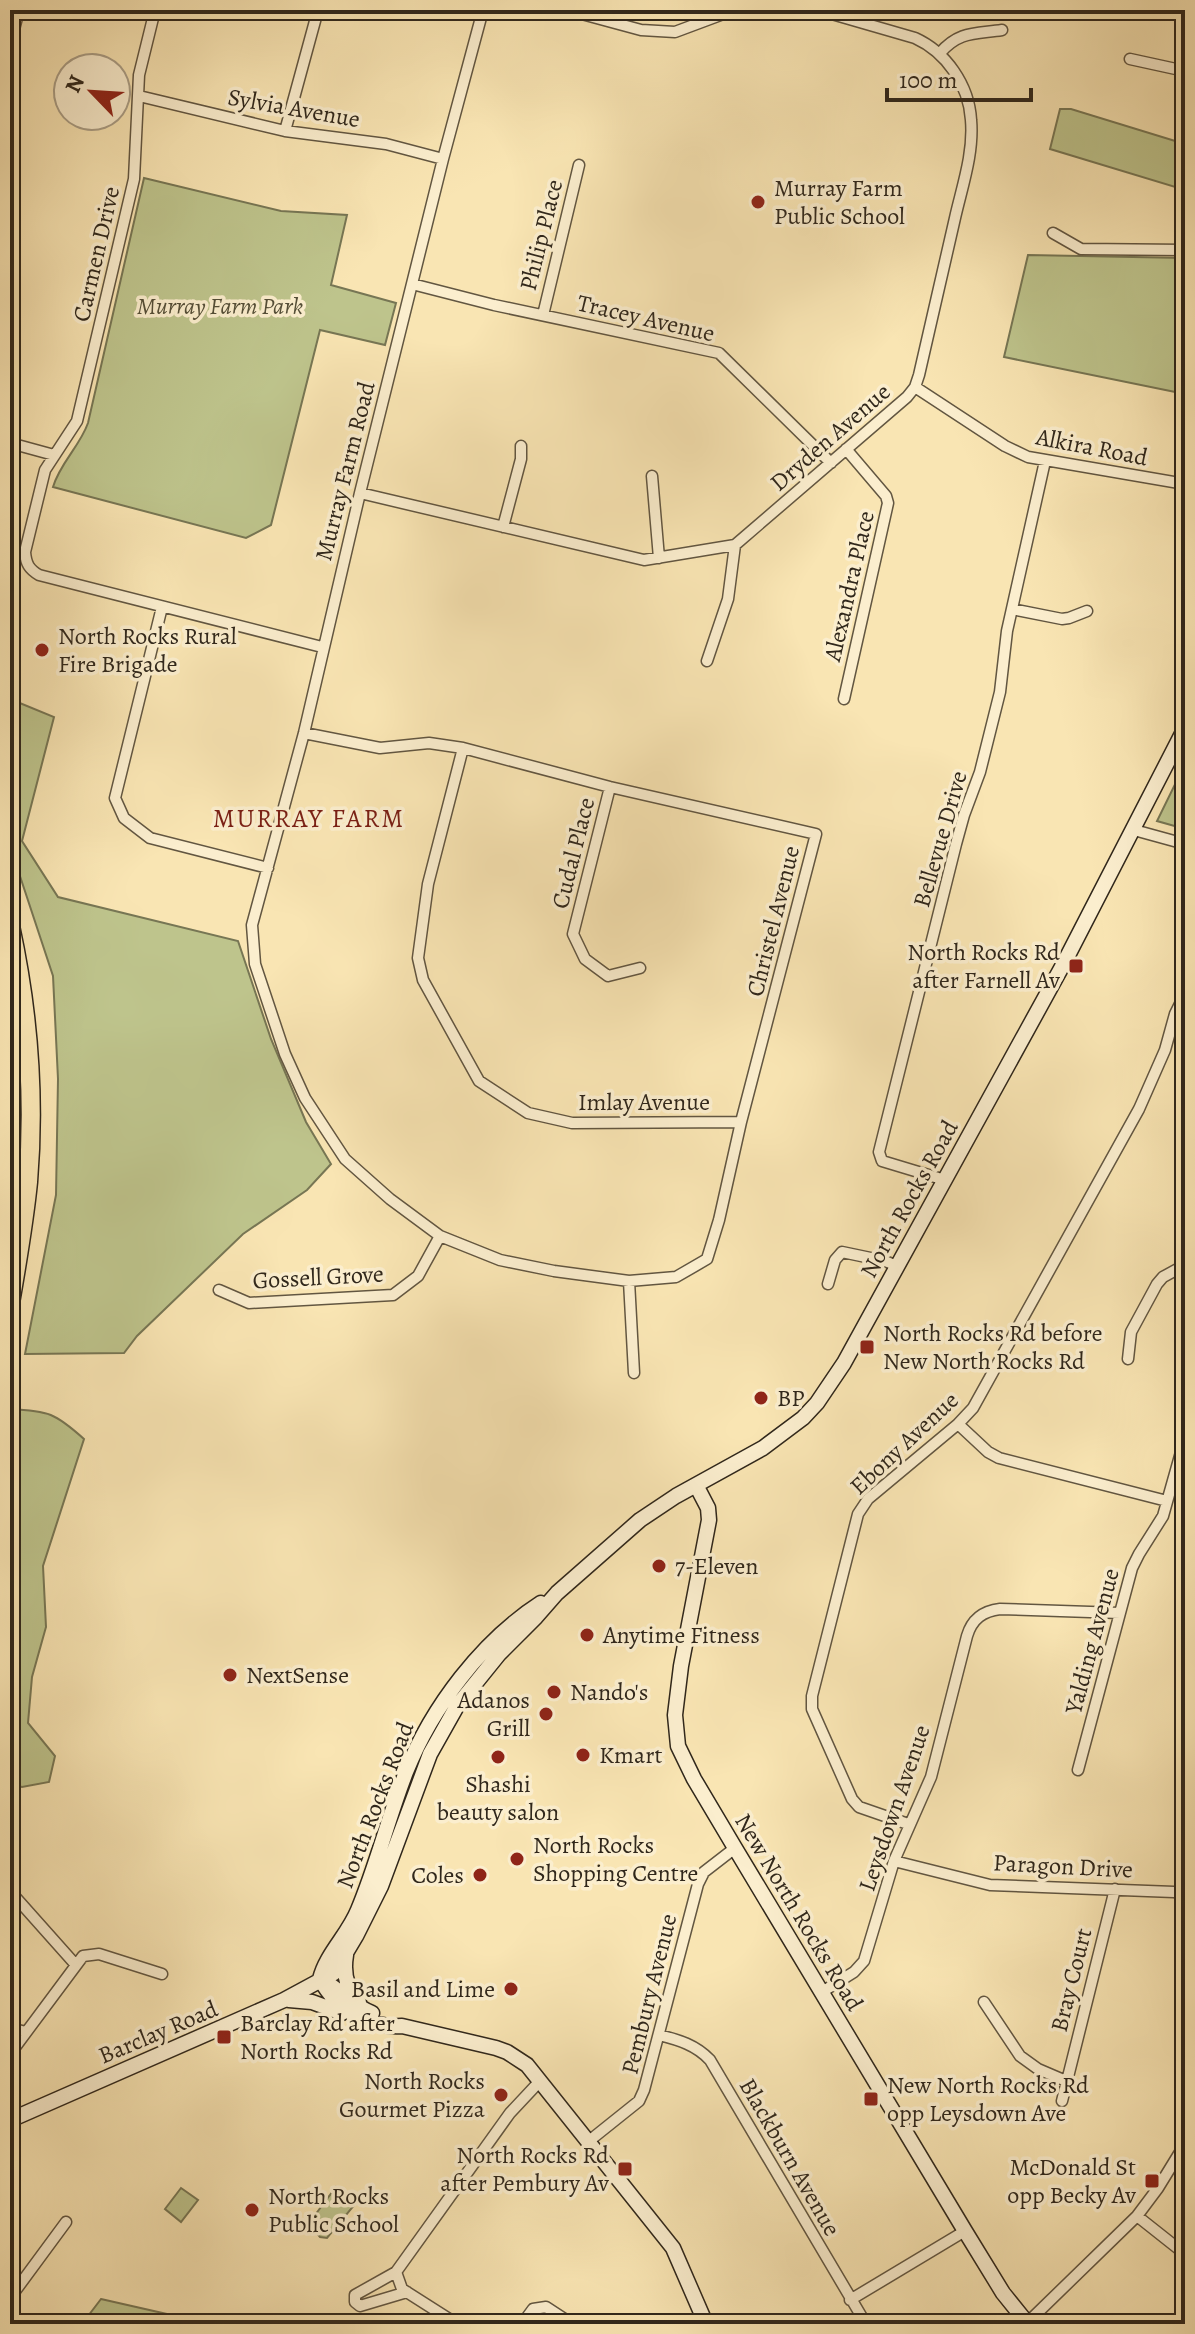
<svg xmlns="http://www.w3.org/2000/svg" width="1195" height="2334" viewBox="0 0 1195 2334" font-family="Alegreya,serif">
	<rect width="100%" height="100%" fill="#f9e5b3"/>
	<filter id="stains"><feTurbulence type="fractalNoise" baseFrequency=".0025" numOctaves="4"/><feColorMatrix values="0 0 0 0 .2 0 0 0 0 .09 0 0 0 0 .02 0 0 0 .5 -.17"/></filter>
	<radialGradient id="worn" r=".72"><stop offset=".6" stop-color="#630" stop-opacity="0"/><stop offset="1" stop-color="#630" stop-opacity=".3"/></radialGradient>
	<path fill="#bec48c" stroke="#777654" stroke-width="2" d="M1060,109H1071L1185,144V190L1050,149Z
		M144,178L281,211L347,215L331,285L396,303L385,345L320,330L271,525L246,538L53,487C60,463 80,446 88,423Z
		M1028,255L1185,258V394L1004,357Z
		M10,699L54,717L22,841L58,897L238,941L271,1039L306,1122L331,1164L307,1190L243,1234L137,1336L124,1353L25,1354L56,1195L58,1079L53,976L13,855L10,838Z
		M1185,764V829L1157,821Z
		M10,1409C49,1411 55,1413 84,1439L43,1566L46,1627L32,1677L28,1723L55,1756L49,1782L22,1787L10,1784Z
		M336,2187L356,2203L327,2238L320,2237L315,2231V2215Z
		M181,2188L198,2200L181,2222L165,2209Z
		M101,2299L211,2324H82Z"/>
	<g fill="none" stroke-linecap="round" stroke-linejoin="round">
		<g stroke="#625641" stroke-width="13">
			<path id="street" d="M155,10L139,75L134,179L77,421L45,470L25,552C26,564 29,569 39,575L322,647
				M567,10L641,30L675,32L734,10
				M10,45L19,10
				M940,53C959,31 975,34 1002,30
				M1130,59L1185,71
				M139,96L285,131L386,144L443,159
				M285,131L318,10
				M1053,233L1081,249L1185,250
				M412,284L494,305L719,353L831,463
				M543,315L579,165
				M915,387L1005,446L1028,457L1185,484
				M10,443L54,455
				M652,476L659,558
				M360,493L644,560L735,545L907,397L915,387L919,375C931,323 943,270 955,218C962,187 974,153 971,120C969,85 946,52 915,38L818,10
				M503,527L521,459V446
				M162,607L115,798L124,818L150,838L268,868
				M1012,609L1062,619L1069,618L1087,611
				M707,661L728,599L735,545
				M844,699L888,503L886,496L846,449
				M304,733L380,748L429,743L463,748L610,787L816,834L741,1122L719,1220L707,1259L676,1277L629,1281L554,1271L500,1260L440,1236L390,1199L345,1159L305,1098L285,1054L255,964L252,925L304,733L360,493L443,159L483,10
				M463,748L428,884L418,958L423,980L479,1081L528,1113L572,1123L741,1122
				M610,787L573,934L585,959L608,976L640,968
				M1134,830L1185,844
				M945,1180L882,1161L879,1152L956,844L964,815L980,772L1000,692L1007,631L1045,461
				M629,1281L634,1373
				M828,1284L835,1260L842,1252L885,1261L897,1266
				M219,1290L249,1303L393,1295L418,1276L440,1236
				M1128,1359L1131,1332L1157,1284L1163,1277L1185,1265
				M958,1424L988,1452L999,1458L1167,1501
				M1078,1770L1132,1568L1139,1554L1163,1516L1185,1438
				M908,1824L859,1807L852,1799L812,1709V1696L858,1514L868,1499L958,1424L973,1408L1139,1109L1165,1050L1175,1014L1185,994
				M894,1861L990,1885L1174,1892L1185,1895
				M10,1891L75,1964
				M822,1992L854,1972L864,1961L894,1861L931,1777L967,1636C972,1619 983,1611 1000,1609L1120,1613
				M984,2002L1020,2056L1038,2069L1066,2081
				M10,2028L26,2032
				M659,2035C679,2040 696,2045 710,2060L866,2324
				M10,2054L83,1956L99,1954L162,1974
				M1062,2101L1115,1889
				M589,2141L639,2101L644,2090L698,1884L704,1872L735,1848
				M1137,2216L1185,2254
				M396,2272L355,2295V2302L360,2306L407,2292
				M10,2298L66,2222
				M850,2300L965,2231
				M1027,2323L1137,2216L1158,2188L1185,2144
				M457,2324L402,2289L396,2272L510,2113L540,2081
				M522,2324L533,2309L546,2307L572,2324"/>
		</g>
		<g stroke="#30271b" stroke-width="17">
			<path id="secondary" d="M696,1485L708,1508L709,1520L681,1666L675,1715L678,1746L694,1779L735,1848L965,2231L1003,2293L1028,2324
				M541,1603C482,1641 432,1707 406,1772C388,1818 377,1865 358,1910C348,1935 326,1954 320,1979C337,2010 366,2028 402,2026L496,2048L507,2052L527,2065L673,2248L706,2324
				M346,1955C343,1973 346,1989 359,2002
				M324,1981C342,1991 353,2006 372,2013
				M289,2000L312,2002L342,2013
				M10,2120L284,2000L334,1973L356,1936L381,1886L430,1754L457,1706L499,1654L536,1617L557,1593L640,1520L676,1496L763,1448L803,1418L817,1403L844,1363L1064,963L1185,728"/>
		</g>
		<g stroke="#30271b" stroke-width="21">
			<path id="highway" d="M10,926C28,1009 35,1097 28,1182C24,1222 17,1263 10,1303"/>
		</g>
		<use href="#street" stroke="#fbeece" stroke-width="10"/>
		<use href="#secondary" stroke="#fbeece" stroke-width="14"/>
		<use href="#highway" stroke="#f9e5b3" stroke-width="18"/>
	</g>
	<g fill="#8f2418" stroke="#fbeece" stroke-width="3">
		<circle cx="758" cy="202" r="8"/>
		<circle cx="42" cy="650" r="8"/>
		<rect x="1068" y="958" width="16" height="16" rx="4"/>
		<rect x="859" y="1339" width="16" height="16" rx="4"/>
		<circle cx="761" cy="1398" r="8"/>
		<circle cx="659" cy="1566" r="8"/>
		<circle cx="587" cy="1635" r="8"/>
		<circle cx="230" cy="1675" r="8"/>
		<circle cx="554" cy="1692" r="8"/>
		<circle cx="546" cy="1714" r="8"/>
		<circle cx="583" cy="1755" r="8"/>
		<circle cx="498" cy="1757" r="8"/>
		<circle cx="517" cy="1859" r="8"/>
		<circle cx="480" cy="1875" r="8"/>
		<circle cx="511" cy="1989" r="8"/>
		<rect x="216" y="2029" width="16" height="16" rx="4"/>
		<circle cx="501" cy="2095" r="8"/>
		<rect x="863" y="2091" width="16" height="16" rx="4"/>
		<rect x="617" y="2161" width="16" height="16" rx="4"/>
		<rect x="1144" y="2173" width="16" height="16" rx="4"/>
		<circle cx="252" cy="2210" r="8"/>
	</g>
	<g text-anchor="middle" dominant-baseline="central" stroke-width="7" stroke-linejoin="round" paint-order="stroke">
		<g font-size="24" fill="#30271b" stroke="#fbeece">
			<text transform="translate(294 108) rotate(10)">Sylvia Avenue</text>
			<text transform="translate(541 235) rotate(-76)">Philip Place</text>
			<text transform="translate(96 254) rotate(-77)">Carmen Drive</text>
			<text transform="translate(646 318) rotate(13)">Tracey Avenue</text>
			<text transform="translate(830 437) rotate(-41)">Dryden Avenue</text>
			<text transform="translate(1092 447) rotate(11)">Alkira Road</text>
			<text transform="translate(345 471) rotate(-76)">Murray Farm Road</text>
			<text transform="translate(849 586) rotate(-77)">Alexandra Place</text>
			<text transform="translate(940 839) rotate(-74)">Bellevue Drive</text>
			<text transform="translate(573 853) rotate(-76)">Cudal Place</text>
			<text transform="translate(773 921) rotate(-76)">Christel Avenue</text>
			<text x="644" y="1102">Imlay Avenue</text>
			<text transform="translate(909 1199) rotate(-61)">North Rocks Road</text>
			<text transform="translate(318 1277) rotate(-3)">Gossell Grove</text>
			<text transform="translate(904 1443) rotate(-43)">Ebony Avenue</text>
			<text transform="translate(1092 1641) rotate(-75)">Yalding Avenue</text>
			<text transform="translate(375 1805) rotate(-69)">North Rocks Road</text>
			<text transform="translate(894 1808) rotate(-71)">Leysdown Avenue</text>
			<text transform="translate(1063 1866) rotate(3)">Paragon Drive</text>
			<text transform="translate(799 1912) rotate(59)">New North Rocks Road</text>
			<text transform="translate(1071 1980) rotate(-76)">Bray Court</text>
			<text transform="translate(649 1994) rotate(-76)">Pembury Avenue</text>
			<text transform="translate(158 2032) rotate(-23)">Barclay Road</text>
			<text transform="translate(790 2157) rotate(60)">Blackburn Avenue</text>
		</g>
		<g font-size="24" fill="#30271b" stroke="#fbeece" text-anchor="start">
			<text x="774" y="188">Murray Farm<tspan x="774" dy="28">Public School</tspan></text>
			<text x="58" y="636">North Rocks Rural<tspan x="58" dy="28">Fire Brigade</tspan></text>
			<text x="1060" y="952" text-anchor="end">North Rocks Rd<tspan x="1060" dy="28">after Farnell Av</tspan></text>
			<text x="883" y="1333">North Rocks Rd before<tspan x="883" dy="28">New North Rocks Rd</tspan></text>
			<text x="777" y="1398">BP</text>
			<text x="675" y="1566">7-Eleven</text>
			<text x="603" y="1635">Anytime Fitness</text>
			<text x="246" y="1675">NextSense</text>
			<text x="570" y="1692">Nando's</text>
			<text x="530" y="1700" text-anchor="end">Adanos<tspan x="530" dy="28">Grill</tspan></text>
			<text x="599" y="1755">Kmart</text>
			<text x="498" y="1784" text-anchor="middle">Shashi<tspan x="498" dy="28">beauty salon</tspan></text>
			<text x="533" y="1845">North Rocks<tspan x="533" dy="28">Shopping Centre</tspan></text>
			<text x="464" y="1875" text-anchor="end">Coles</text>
			<text x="495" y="1989" text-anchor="end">Basil and Lime</text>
			<text x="240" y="2023">Barclay Rd after<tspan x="240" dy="28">North Rocks Rd</tspan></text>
			<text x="485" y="2081" text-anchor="end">North Rocks<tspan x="485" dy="28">Gourmet Pizza</tspan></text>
			<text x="887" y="2085">New North Rocks Rd<tspan x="887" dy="28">opp Leysdown Ave</tspan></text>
			<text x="609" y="2155" text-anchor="end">North Rocks Rd<tspan x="609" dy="28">after Pembury Av</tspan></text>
			<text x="1136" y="2167" text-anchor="end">McDonald St<tspan x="1136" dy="28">opp Becky Av</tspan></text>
			<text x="268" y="2196">North Rocks<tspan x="268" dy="28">Public School</tspan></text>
		</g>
		<g font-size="24" font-style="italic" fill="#544e37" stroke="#fbeece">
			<text x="220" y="306">Murray Farm Park</text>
		</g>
		<g font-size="26" letter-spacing="2" fill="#7a1f14" stroke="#fbeece">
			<text x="309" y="818">MURRAY FARM</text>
		</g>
	</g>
	<rect width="1195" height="2334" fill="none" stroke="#f9e5b3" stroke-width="40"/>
	<rect x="12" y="12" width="1171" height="2310" fill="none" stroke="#30271b" stroke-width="4"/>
	<rect x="20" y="20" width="1155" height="2294" fill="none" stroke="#30271b" stroke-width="2"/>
	<g transform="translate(92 92) rotate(295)"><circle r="38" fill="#fbeece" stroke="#aa9e86" stroke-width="2"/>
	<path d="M0-6L14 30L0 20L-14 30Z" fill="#8f2418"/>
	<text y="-12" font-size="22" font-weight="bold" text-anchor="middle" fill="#30271b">N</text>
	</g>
	<path d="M887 88v12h144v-12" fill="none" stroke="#30271b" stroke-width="4"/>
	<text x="899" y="88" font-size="24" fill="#30271b" stroke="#fbeece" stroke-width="6" paint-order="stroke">100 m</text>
	<rect width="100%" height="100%" filter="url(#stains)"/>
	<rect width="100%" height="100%" fill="url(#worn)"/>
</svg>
